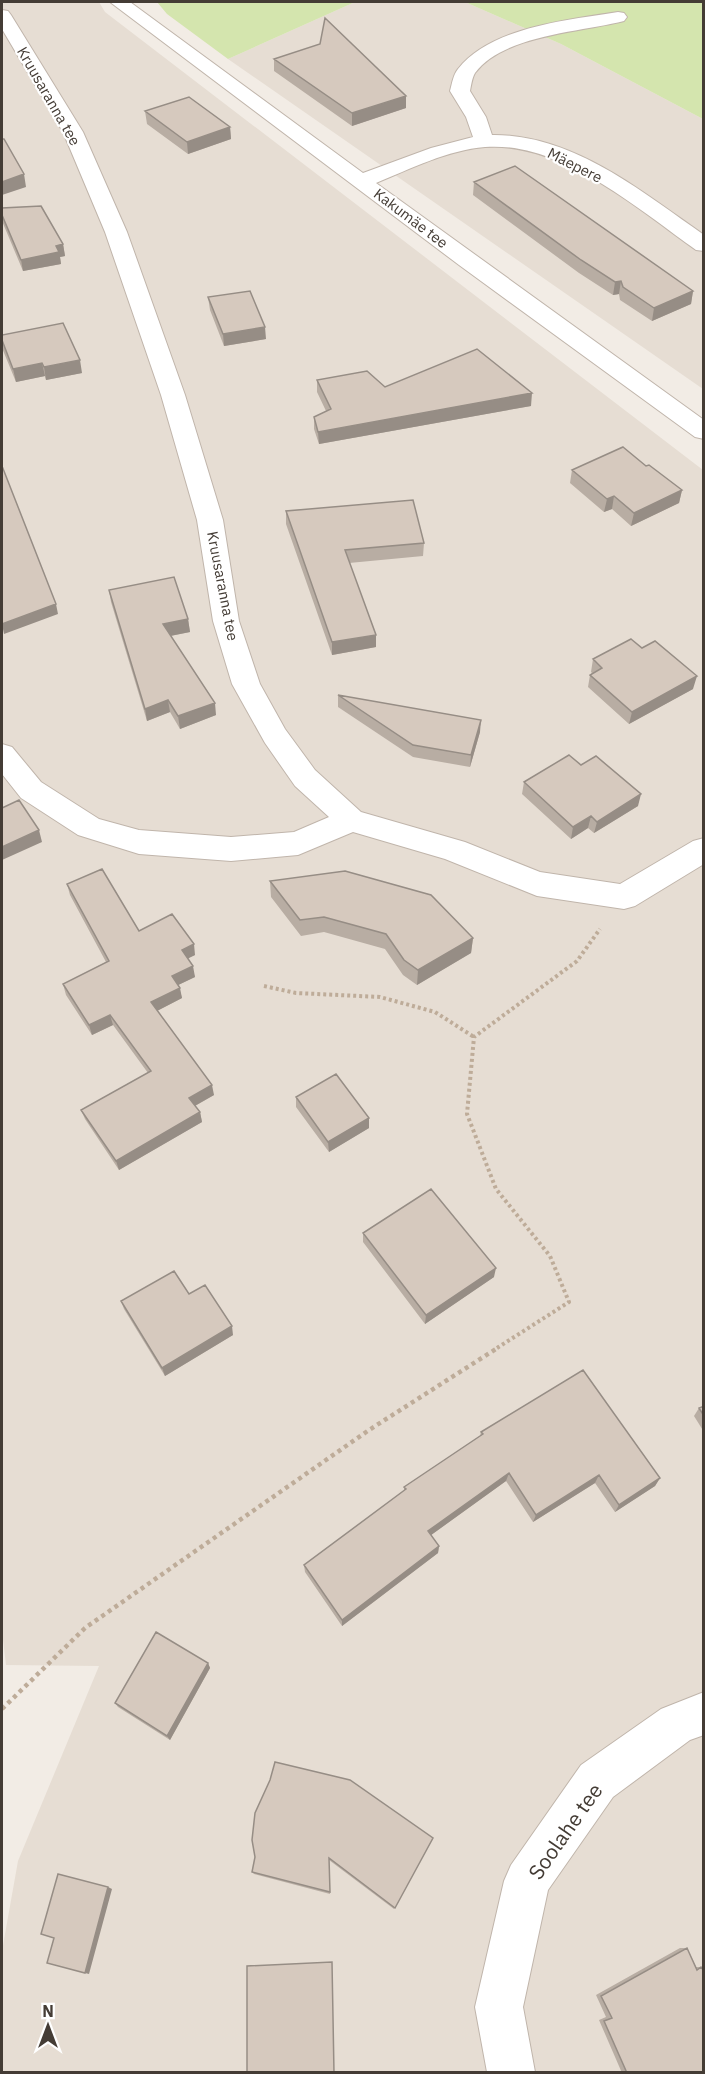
<svg xmlns="http://www.w3.org/2000/svg" width="705" height="2074" viewBox="0 0 705 2074" font-family="'IBM Plex Sans',sans-serif">
	<rect width="100%" height="100%" fill="#f2ece5"/>
	<path fill="#e6ddd3" d="M2,2H99L105,12L703,470L704,2072H2V1951L18,1861L99,1666L6,1665L2,1631Z
		M355,2H465L561,44L703,119V389L228,59Z"/>
	<path fill="#d4e5ae" d="M157,2H355L228,59L167,14Z
		M465,2H703V119L561,44Z"/>
	<g fill="none" stroke-linecap="round" stroke-linejoin="round">
		<g stroke="#c0b5ab" stroke-width="2">
			<path id="minor" d="M110,2H130L363,173L431,148L473,137L466,117L450,91C452,84 453,75 458,69C491,27 568,20 618,12L624,13L627,17L624,21C581,32 503,35 475,73C472,78 471,86 470,91L486,117L492,135C572,134 641,191 704,235V251L696,250C638,209 560,141 485,147C448,150 410,169 376,183L704,420V439L695,437L459,265Z
				M2,10L8,11L11,15L83,132L127,232L185,395L223,520L239,621L260,684L285,729L315,770L361,812L465,842L540,872L620,884L693,841L704,838V864L635,906L624,909L537,896L445,859L353,832L298,855L231,861L139,854L78,835L21,798L2,774V744L12,747L41,782L99,819L139,830L231,837L294,832L329,817L295,786L265,743L232,684L213,621L197,520L161,395L105,232L63,132L2,29Z
				M704,1692V1735L690,1740L613,1797L548,1890L523,2007L535,2072H487L475,2007L504,1881L511,1865L581,1765L661,1709Z"/>
		</g>
		<path stroke="#beac99" stroke-width="4" stroke-dasharray="3 3" stroke-linecap="butt" d="M264,986L296,993L380,997L435,1012L474,1037
			M497,1348L569,1302L550,1256L496,1189L467,1114L474,1037L577,961L600,929"/>
		<path stroke="#beac99" stroke-width="4.5" stroke-dasharray="4 4" stroke-linecap="butt" d="M2,1709L85,1628L369,1430L499,1347"/>
		<use href="#minor" fill="#fff" fill-rule="evenodd"/>
	</g>
	<path fill="#b8ada3" d="M274,59L406,96V108L352,126L274,71Z
		M145,111L230,127L231,139L188,154L147,124Z
		M474,182L693,291L691,304L652,321L620,300L619,294L613,295L579,273L473,195Z
		M2,208L63,244L65,256L60,257L61,264L23,271L2,221Z
		M208,297L266,339L224,346L210,310Z
		M2,335L82,373L46,380L45,376L16,382L2,348Z
		M317,380L385,387L531,406L319,444L314,429V417L326,411L317,392Z
		M646,466L682,490L679,503L631,526L612,509L604,512L570,483L572,470Z
		M286,511L424,543L423,556L349,563L376,647L332,655L286,524Z
		M109,590L188,619L190,632L170,636L216,715L180,729L170,712L147,721L111,602Z
		M593,659L693,689L629,724L588,687L590,675L592,673L591,672Z
		M338,695L480,732L470,767L413,757L338,707Z
		M581,765L638,806L594,833L588,828L571,839L522,794L524,782Z
		M270,881L473,938L471,953L417,985L403,975L385,949L324,932L301,936L271,897Z
		M67,884L139,931L195,955L188,958L195,977L178,985L182,998L157,1011L214,1095L195,1106L200,1112L202,1122L119,1170L85,1119L81,1110L148,1073L113,1025L92,1035L66,995L63,984L106,962L70,895Z
		M296,1097L369,1128L329,1152L296,1107Z
		M363,1233L494,1277L425,1324L363,1242Z
		M189,1294L233,1335L165,1376L124,1309L121,1301Z
		M704,1406V1432L694,1416L699,1408Z
		M481,1432L660,1478L655,1486L615,1512L595,1483L533,1522L506,1481L431,1535L439,1546L438,1553L342,1626L305,1572L304,1565L404,1491V1487L480,1436Z
		M208,1663L210,1668L170,1740L118,1707L115,1703Z
		M433,1838L394,1909L329,1860L330,1894L254,1874L252,1872Z
		M680,1948H687L696,1967H701L704,2073H622L599,2020L606,2017L596,1995Z"/>
	<path fill="#968d85" d="M406,96V108L352,126V113Z
		M230,127L231,139L188,154L187,142Z
		M24,174L26,187L2,195V182Z
		M63,244L65,256L60,257L61,264L23,271L21,260L56,246Z
		M621,281L619,294L613,295L615,282Z
		M693,291L691,304L652,321L654,308Z
		M265,327L266,339L224,346L223,334Z
		M80,360L82,373L46,380L44,367Z
		M42,363L45,376L16,382L13,369Z
		M532,393L531,406L319,444L318,432Z
		M682,490L679,503L631,526L634,513Z
		M614,496L612,509L604,512L607,499Z
		M56,604L58,614L4,634L2,624Z
		M188,619L190,632L165,637L163,624Z
		M376,635V647L332,655V642Z
		M697,676L693,689L629,724L632,712Z
		M168,700L170,712L147,721L145,709Z
		M215,703L216,715L180,729L178,716Z
		M481,720L480,732L470,767L471,755Z
		M641,794L638,806L594,833L597,822Z
		M591,816L588,828L571,839L573,827Z
		M39,830L42,842L2,860V847Z
		M473,938L471,953L417,985L418,970Z
		M194,944L195,955L183,961L182,950Z
		M193,966L195,977L174,987L172,976Z
		M180,988L182,998L153,1013L151,1002Z
		M110,1015L113,1025L92,1035L89,1025Z
		M212,1085L214,1095L191,1108L189,1098Z
		M200,1112L202,1122L119,1170L116,1161Z
		M369,1118V1128L329,1152L328,1142Z
		M496,1268L494,1277L425,1324L426,1315Z
		M232,1326L233,1335L165,1376L162,1368Z
		M509,1473L506,1481L427,1538L428,1531Z
		M599,1475L595,1483L533,1522L536,1515Z
		M660,1478L655,1486L615,1512L619,1505Z
		M439,1546L438,1553L342,1626V1620Z
		M208,1663L210,1668L170,1740L167,1736Z
		M108,1887L112,1889L89,1974L85,1973Z"/>
	<path fill="#d6c9be" stroke="#968d85" stroke-width="1.5" d="M325,18L406,96L352,113L274,59L320,44Z
		M189,97L230,127L187,142L145,111Z
		M2,139H4L24,174L2,182Z
		M515,166L693,291L654,308L623,287L621,281L615,282L581,260L474,182Z
		M41,206L63,244L56,246L59,252L21,260L2,215V208Z
		M250,291L265,327L223,334L208,297Z
		M63,323L80,360L44,367L42,363L13,369L2,340V335Z
		M477,349L532,393L318,432L314,417L331,409L317,380L367,371L385,387Z
		M623,447L646,466L649,465L682,490L634,513L614,496L607,499L572,470Z
		M2,466L56,604L2,624Z
		M413,500L424,543L345,550L376,635L332,642L286,511Z
		M174,577L188,619L163,624L215,703L178,716L168,700L145,709L109,590Z
		M631,639L642,648L655,641L697,676L632,712L590,675L602,668L593,659Z
		M338,695L481,720L471,755L413,745Z
		M569,755L581,765L596,756L641,794L597,822L591,816L573,827L524,782Z
		M19,800L39,830L2,847V808Z
		M102,869L139,931L172,914L194,944L182,950L193,966L172,976L180,988L151,1002L212,1085L189,1098L200,1112L116,1161L81,1110L151,1071L110,1015L89,1025L63,984L109,961L67,884Z
		M345,871L431,895L473,938L418,970L404,960L386,934L324,917L300,920L270,881Z
		M336,1074L369,1118L328,1142L296,1097Z
		M431,1189L496,1268L426,1315L363,1233Z
		M174,1271L189,1294L205,1285L232,1326L162,1368L121,1301Z
		M583,1370L660,1478L619,1505L599,1475L536,1515L509,1473L428,1531L439,1546L342,1620L304,1565L406,1489L404,1487L483,1434L481,1432Z
		M704,1406V1416L699,1408Z
		M156,1632L208,1663L167,1736L115,1703Z
		M275,1762L350,1780L433,1838L395,1908L329,1858L330,1892L252,1872L255,1857L252,1840L255,1813L270,1780Z
		M58,1874L108,1887L85,1973L47,1963L54,1938L41,1934Z
		M687,1948L697,1970L701,1967L704,1971V2073H627L604,2021L612,2018L601,1996Z
		M332,1962L334,2073H247V1966Z"/>
	<g text-anchor="middle" dominant-baseline="central" stroke-width="4.5" stroke-linejoin="round" paint-order="stroke">
		<g font-size="15" fill="#443c35" stroke="#fff">
			<text transform="translate(49 96) rotate(60)">Kruusaranna tee</text>
			<text transform="translate(575 165) rotate(27)">Mäepere</text>
			<text transform="translate(411 218) rotate(37)">Kakumäe tee</text>
			<text transform="translate(223 586) rotate(79)">Kruusaranna tee</text>
		</g>
		<g font-size="21" fill="#443c35" stroke="#fff">
			<text transform="translate(565 1831) rotate(-55)">Soolahe tee</text>
		</g>
	</g>
	<rect width="705" height="2074" fill="none" stroke="#443c35" stroke-width="6"/>
	<g transform="translate(48 2026)" stroke="#ffffff" stroke-width="4.5" paint-order="stroke">
	<path d="M0-4.5L10 22L0 15L-10 22Z" fill="#443c35"/>
	<text y="-9" font-size="16" font-weight="bold" text-anchor="middle" fill="#443c35">N</text>
	</g>
</svg>
